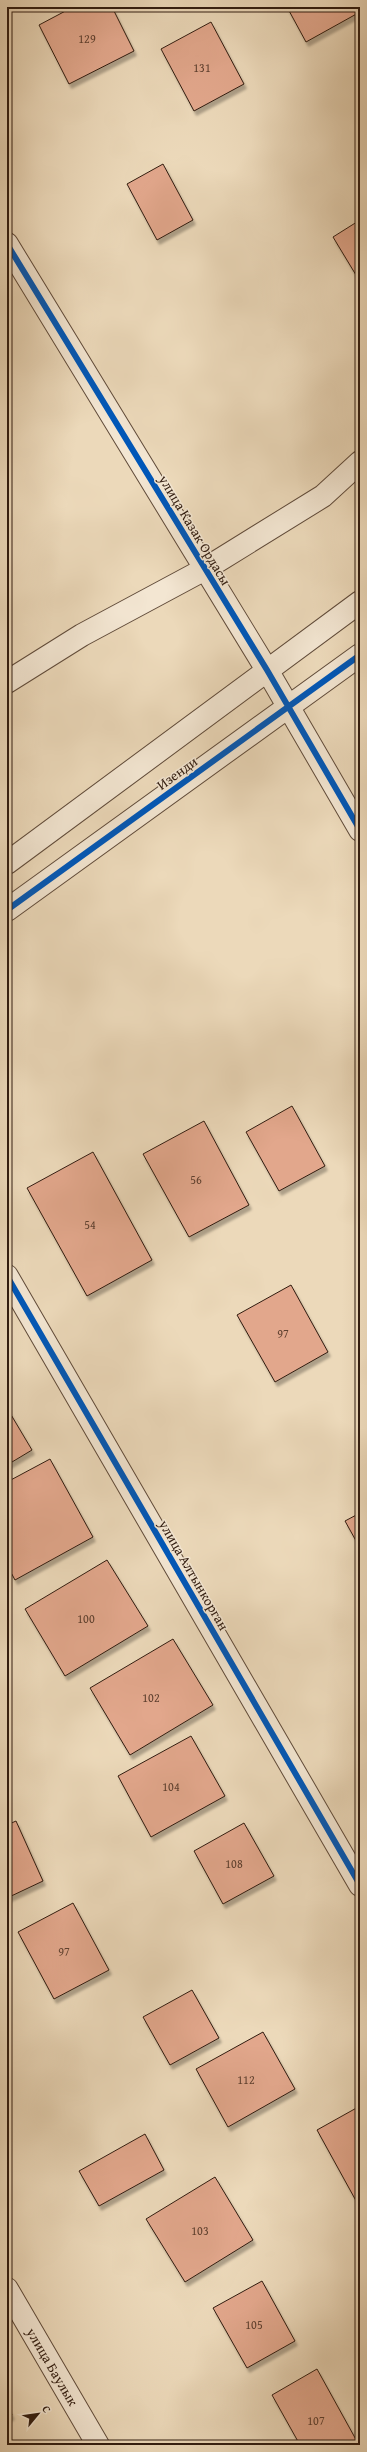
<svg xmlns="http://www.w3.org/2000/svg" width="367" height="2452" viewBox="0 0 367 2452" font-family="'Gentium Book Plus',serif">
	<defs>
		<filter id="shadow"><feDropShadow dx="2.5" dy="4.5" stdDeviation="1" flood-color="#0004"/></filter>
	</defs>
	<rect width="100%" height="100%" fill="#ecd9ba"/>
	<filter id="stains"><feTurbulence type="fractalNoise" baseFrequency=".005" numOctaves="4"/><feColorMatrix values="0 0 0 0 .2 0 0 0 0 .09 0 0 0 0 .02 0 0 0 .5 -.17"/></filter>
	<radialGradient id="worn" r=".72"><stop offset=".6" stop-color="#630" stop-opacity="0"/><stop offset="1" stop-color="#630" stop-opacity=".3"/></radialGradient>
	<path fill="#e2a78c" stroke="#311c10" filter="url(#shadow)" d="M73,7H112L134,51L69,84L39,25Z
		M287,7H360V12L306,42Z
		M211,22L244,84L194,111L161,49Z
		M360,45V55L356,47Z
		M163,164L193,220L157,240L127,184Z
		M360,220V279L359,280L333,237Z
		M292,1106L325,1166L279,1191L246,1132Z
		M204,1121L249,1205L189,1237L143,1154Z
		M93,1152L152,1260L87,1296L27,1188Z
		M291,1285L328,1352L275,1382L237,1315Z
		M7,1408L32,1450L7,1465Z
		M50,1459L93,1537L15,1580L7,1565V1482Z
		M360,1513V1548L345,1521Z
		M107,1560L148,1626L65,1676L25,1609Z
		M173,1639L213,1705L130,1755L90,1688Z
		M191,1736L225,1796L151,1837L118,1776Z
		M16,1821L43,1881L7,1898V1825Z
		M244,1823L274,1876L223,1904L194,1851Z
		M73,1903L109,1970L54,1999L18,1932Z
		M192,1990L219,2038L170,2065L143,2017Z
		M263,2032L295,2089L228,2127L196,2069Z
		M360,2106V2208L317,2130Z
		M145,2134L164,2170L99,2206L79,2171Z
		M215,2177L253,2240L185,2282L146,2219Z
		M262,2281L295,2341L247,2368L213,2308Z
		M317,2369L359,2445H300L272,2395Z
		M7,2406L12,2415L7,2418Z"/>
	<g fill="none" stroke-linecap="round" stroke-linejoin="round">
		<g stroke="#604b3a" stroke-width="24">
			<g id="minor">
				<path d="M7,244L267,670L360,830"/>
				<path d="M7,682L82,635L205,569L323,496L360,462"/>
				<path d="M7,863L360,602"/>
				<path d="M7,910L360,655"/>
				<path d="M7,1276L360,1885"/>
				<path id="s1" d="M7,2289L98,2445"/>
			</g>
		</g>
		<use href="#minor" stroke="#f3e6d2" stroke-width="22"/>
		<g stroke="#f3e6d2" stroke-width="8">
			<path id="cycleway" d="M7,244L267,670L360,830
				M7,910L360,655
				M7,1276L360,1885"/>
		</g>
		<use href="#cycleway" stroke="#0057b8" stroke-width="6"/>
	</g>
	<g text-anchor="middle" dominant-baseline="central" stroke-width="3" stroke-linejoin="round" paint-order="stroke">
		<g font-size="12" fill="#5d3f2f">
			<text x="87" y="38">129</text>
			<text x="202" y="67">131</text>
			<text x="196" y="1179">56</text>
			<text x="90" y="1224">54</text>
			<text x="283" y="1333">97</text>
			<text x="86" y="1618">100</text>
			<text x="151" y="1697">102</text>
			<text x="171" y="1786">104</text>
			<text x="234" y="1863">108</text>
			<text x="64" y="1951">97</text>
			<text x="246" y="2079">112</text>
			<text x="200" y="2230">103</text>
			<text x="254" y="2324">105</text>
			<text x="316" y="2420">107</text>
		</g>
		<g font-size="14" fill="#311c10" stroke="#f3e6d2">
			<text transform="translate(195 530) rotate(59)">улица Казак Ордасы</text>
			<text transform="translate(177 773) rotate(-36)">Изенди</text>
			<text transform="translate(194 1575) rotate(60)">улица Алтынкорган</text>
			<text stroke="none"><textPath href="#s1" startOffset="90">улица Баулык</textPath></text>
		</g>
	</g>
	<rect width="367" height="2452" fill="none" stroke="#ecd9ba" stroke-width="24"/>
	<rect x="8" y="8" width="351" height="2436" fill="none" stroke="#311c10" stroke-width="2"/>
	<rect x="12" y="12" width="343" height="2428" fill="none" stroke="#311c10"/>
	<g transform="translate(38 2414) rotate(61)" stroke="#f3e6d2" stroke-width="3" paint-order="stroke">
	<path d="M0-3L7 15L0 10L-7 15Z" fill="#311c10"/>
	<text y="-6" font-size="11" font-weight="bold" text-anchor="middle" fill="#311c10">С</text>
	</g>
	<rect width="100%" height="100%" filter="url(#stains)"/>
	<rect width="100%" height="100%" fill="url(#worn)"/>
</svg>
